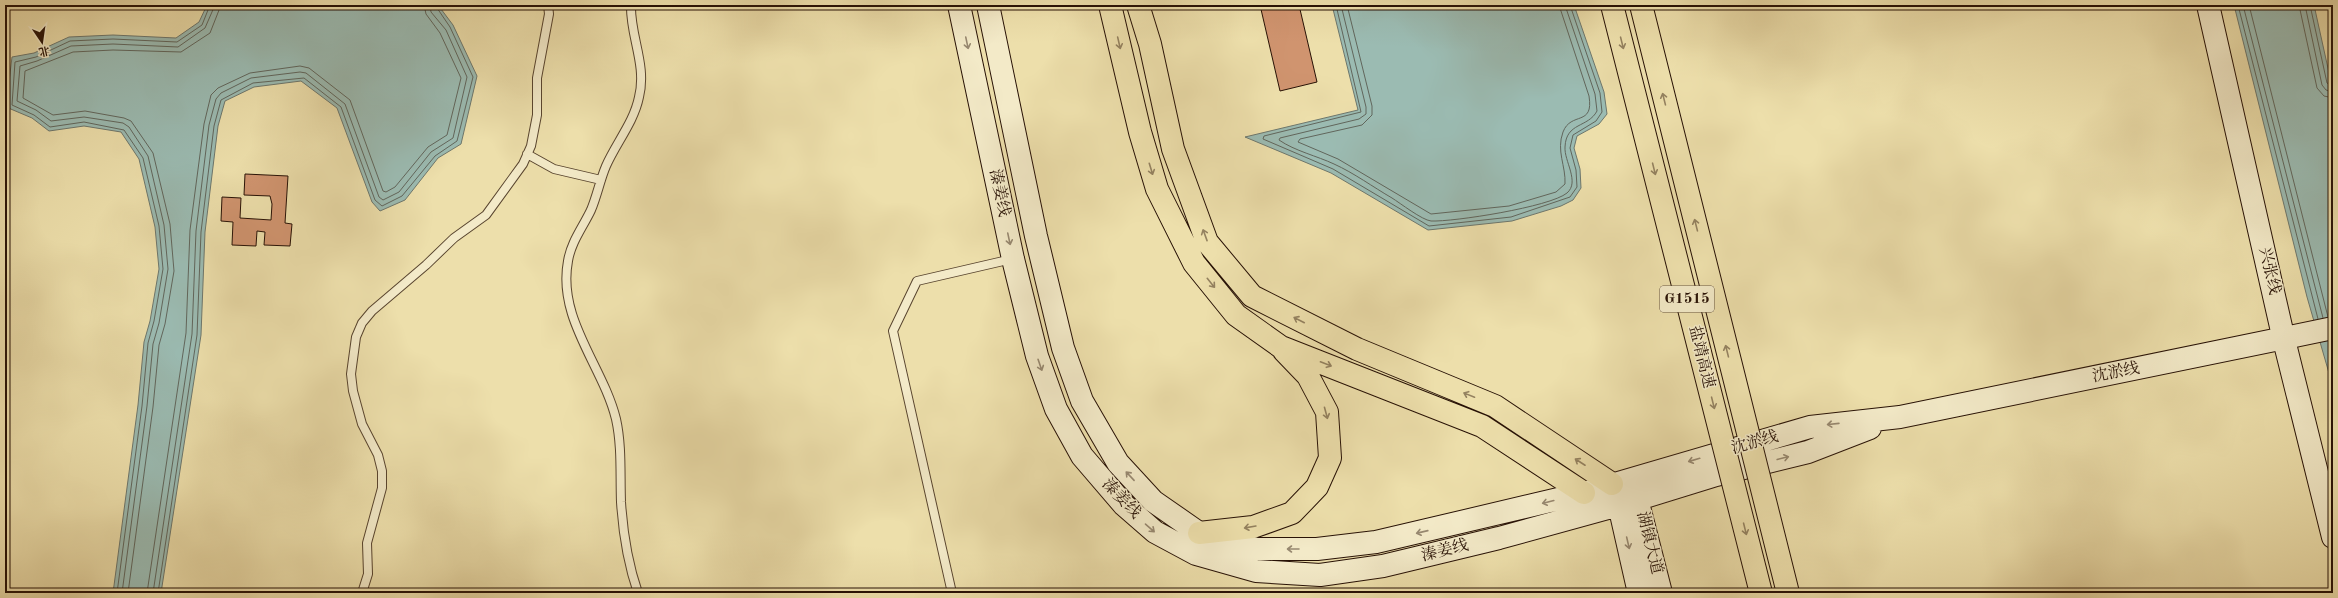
<svg xmlns="http://www.w3.org/2000/svg" width="2338" height="598" viewBox="0 0 2338 598" font-family="'Old Standard TT','Noto Serif SC',serif">
	<rect width="100%" height="100%" fill="#eddfab"/>
	<filter id="stains"><feTurbulence type="fractalNoise" baseFrequency=".005" numOctaves="4"/><feColorMatrix values="0 0 0 0 .2 0 0 0 0 .09 0 0 0 0 .02 0 0 0 .5 -.17"/></filter>
	<radialGradient id="worn" r=".72"><stop offset=".6" stop-color="#630" stop-opacity="0"/><stop offset="1" stop-color="#630" stop-opacity=".3"/></radialGradient>
	<path fill="#9bbbb2" stroke="#6d776d" d="M207,5H438L453,25L477,76L461,144L438,158L405,200L380,211L372,202L337,108L301,81L254,87L225,101L218,126L205,232L201,335L161,593H113L138,405L144,342L150,321L159,269L155,227L139,159L121,132L84,126L49,131L32,118L6,107L12,57L34,53L69,37L113,35L176,38L199,22Z
		M1332,5H1574L1604,92L1607,114L1599,124L1577,136L1574,148L1580,169L1581,188L1573,200L1561,206L1512,221L1428,230L1331,173L1245,137L1358,110Z
		M2234,5H2314L2333,91V387L2307,297Z"/>
	<g fill="none" stroke-linecap="round" stroke-linejoin="round">
		<path stroke="#61665c" stroke-width="1" d="M1336,5L1361,112L1264,136L1263,139L1333,169L1429,226L1511,217L1570,197L1577,187L1576,170L1570,148L1573,135L1596,121L1602,112L1600,93L1570,5
			M1341,5L1366,107V114L1359,119L1280,138L1279,140C1295,151 1317,156 1334,164C1354,173 1373,187 1392,198C1400,203 1422,220 1431,221C1453,222 1550,207 1567,193C1580,182 1564,161 1565,147C1566,122 1588,128 1597,111L1595,94L1565,5
			M1347,5L1372,106V115L1362,125L1300,139L1298,142L1338,159L1431,214L1509,206L1556,192L1565,184C1566,166 1556,151 1563,132C1571,111 1594,127 1589,96L1559,5
			M2238,5L2318,319
			M2243,5L2323,318
			M2249,5L2328,317
			M2299,5L2317,88L2324,96L2333,98
			M2305,5L2322,85L2326,90L2333,92
			M2310,5L2327,83L2333,87
			M117,593L142,406L148,343L154,321L163,269L159,226L143,158L124,130L84,122L50,127L34,115L12,105L15,62L36,57L70,41L113,39L177,42L202,25L210,5
			M122,593L147,406L153,344L159,323L168,269L164,225L148,156L129,127L123,123L84,117L51,121L36,110L17,101L20,66L37,61L71,46L113,44L178,47L205,28L215,5
			M128,593L153,407L159,345L165,324L174,271L170,224L153,153L131,121L124,118L85,111L53,115L23,98L25,71L73,52L113,50L181,52L210,33L221,5
			M147,593L186,333L190,230L204,124L211,95L218,88L250,73L300,66L309,68L350,100L383,191L386,192L395,187L428,147L447,135L461,78L440,33L426,14L424,5
			M153,593L192,334L196,231L209,125L216,99L221,93L251,78L300,72L306,73L345,104L379,197L383,200L399,192L431,152L453,138L467,77L446,30L431,12L430,5
			M158,593L197,335L201,232L214,126L221,100L253,83L304,78L341,107L375,200L382,206L402,196L435,156L457,141L473,77L450,27L435,5"/>
	</g>
	<path fill="#d0946f" stroke="#271105" d="M1260,5H1299L1317,82L1280,91Z
		M245,174L288,176L285,223L292,224L290,246L264,245L265,232L257,231L256,246L232,245L233,222L221,221L222,197L241,198L240,218L271,220L272,204L270,196L244,195Z"/>
	<g fill="none" stroke-linecap="round" stroke-linejoin="round">
		<g stroke="#58442e" stroke-width="10">
			<path id="service" d="M631,5C630,36 647,65 639,97C634,122 616,143 606,166C600,180 597,196 591,210C583,227 571,242 568,261C557,319 603,366 616,419C622,446 620,474 621,502C623,533 628,564 638,593
				M527,154L554,169L601,180
				M362,593L368,574L367,543L382,488V471L378,455L362,424L353,391L351,374L356,337L362,323L372,311L426,265L454,238L486,215L523,164L531,146L537,115V78L549,14L548,5
				M952,593L893,331L917,281L1012,259"/>
		</g>
		<g stroke="#271105" stroke-width="24">
			<path id="secondary" d="M959,5L1013,259L1037,356L1056,409L1082,456L1124,505L1155,532L1196,554L1256,571L1320,575L1383,566L1499,538L1619,505L1716,475L1808,452L1870,428
				M988,5L1036,236L1063,348L1082,401L1118,463L1153,501L1199,533L1257,549H1317L1376,542L1584,493L1810,427L1900,417L2333,328
				M2208,5L2284,340L2333,537
				M1626,492L1637,499L1661,593
				M1619,505L1639,593"/>
		</g>
		<g stroke="#271105" stroke-width="24">
			<path id="motorway" d="M1110,5L1140,132L1157,189L1194,263L1236,315L1281,347L1482,426L1584,493
				M1138,5L1150,44L1173,149L1207,242L1252,296L1357,349L1495,406L1612,484
				M1199,533L1253,527L1292,513L1317,487L1330,458L1327,412L1308,376L1284,351"/>
		</g>
		<use href="#service" stroke="#f3eac8" stroke-width="8"/>
		<use href="#secondary" stroke="#f3eac8" stroke-width="22"/>
		<use href="#motorway" stroke="#eddfab" stroke-width="22"/>
		<g stroke="#271105" stroke-width="24" stroke-linecap="butt">
			<path id="motorway-bridge" d="M1612,5L1761,593
				M1641,5L1788,593"/>
		</g>
		<use href="#motorway-bridge" stroke="#eddfab" stroke-width="22"/>
	</g>
	<defs><path id="oneway-shaft" d="M-6 0H5M1.5-3L5.5 0L1.5 3" fill="none" stroke-width="1.6" stroke-linecap="round" stroke-linejoin="round"/></defs>
	<g stroke="#978870">
		<use href="#oneway-shaft" transform="translate(967 43) rotate(78)"/>
		<use href="#oneway-shaft" transform="translate(1009 239) rotate(78)"/>
		<use href="#oneway-shaft" transform="translate(1040 365) rotate(71)"/>
		<use href="#oneway-shaft" transform="translate(1833 424) rotate(174)"/>
		<use href="#oneway-shaft" transform="translate(1783 458) rotate(-14)"/>
		<use href="#oneway-shaft" transform="translate(1694 460) rotate(164)"/>
		<use href="#oneway-shaft" transform="translate(1130 476) rotate(-133)"/>
		<use href="#oneway-shaft" transform="translate(1548 502) rotate(166)"/>
		<use href="#oneway-shaft" transform="translate(1150 528) rotate(41)"/>
		<use href="#oneway-shaft" transform="translate(1422 532) rotate(167)"/>
		<use href="#oneway-shaft" transform="translate(1628 543) rotate(77)"/>
		<use href="#oneway-shaft" transform="translate(1293 549) rotate(180)"/>
	</g>
	<g stroke="#948260">
		<use href="#oneway-shaft" transform="translate(1119 43) rotate(77)"/>
		<use href="#oneway-shaft" transform="translate(1622 43) rotate(76)"/>
		<use href="#oneway-shaft" transform="translate(1664 99) rotate(-104)"/>
		<use href="#oneway-shaft" transform="translate(1151 169) rotate(73)"/>
		<use href="#oneway-shaft" transform="translate(1654 169) rotate(76)"/>
		<use href="#oneway-shaft" transform="translate(1696 225) rotate(-104)"/>
		<use href="#oneway-shaft" transform="translate(1205 235) rotate(-110)"/>
		<use href="#oneway-shaft" transform="translate(1211 283) rotate(51)"/>
		<use href="#oneway-shaft" transform="translate(1299 320) rotate(-153)"/>
		<use href="#oneway-shaft" transform="translate(1727 351) rotate(-104)"/>
		<use href="#oneway-shaft" transform="translate(1326 364) rotate(21)"/>
		<use href="#oneway-shaft" transform="translate(1469 395) rotate(-158)"/>
		<use href="#oneway-shaft" transform="translate(1713 403) rotate(76)"/>
		<use href="#oneway-shaft" transform="translate(1326 413) rotate(75)"/>
		<use href="#oneway-shaft" transform="translate(1580 462) rotate(-147)"/>
		<use href="#oneway-shaft" transform="translate(1250 527) rotate(170)"/>
		<use href="#oneway-shaft" transform="translate(1745 529) rotate(76)"/>
	</g>
	<g text-anchor="middle" dominant-baseline="central" stroke-width="3" stroke-linejoin="round" paint-order="stroke">
		<rect fill="#f3eac8" stroke="#645240" stroke-width="1" x="1660" y="286" width="54" height="26" rx="3"/>
		<g font-size="15" font-weight="bold" fill="#271105">
			<text x="1687" y="299">G1515</text>
		</g>
		<g font-size="16" fill="#271105" stroke="#f3eac8">
			<text transform="translate(999 193) rotate(78)">溱姜线</text>
			<text transform="translate(2269 271) rotate(77)">兴张线</text>
			<text transform="translate(1701 357) rotate(76)">盐靖高速</text>
			<text transform="translate(2116 373) rotate(-11)">沈淤线</text>
			<text transform="translate(1755 443) rotate(-16)">沈淤线</text>
			<text transform="translate(1121 499) rotate(46)">溱姜线</text>
			<text transform="translate(1649 543) rotate(76)">湖镇大道</text>
			<text transform="translate(1445 551) rotate(-14)">溱姜线</text>
		</g>
	</g>
	<rect width="2338" height="598" fill="none" stroke="#eddfab" stroke-width="20"/>
	<rect x="6" y="6" width="2326" height="586" fill="none" stroke="#271105" stroke-width="2"/>
	<rect x="10" y="10" width="2318" height="578" fill="none" stroke="#271105"/>
	<g transform="translate(42 42) rotate(167)" stroke="#f3eac8" stroke-width="3" paint-order="stroke">
	<path d="M0-3L7 15L0 10L-7 15Z" fill="#271105"/>
	<text y="-6" font-size="11" font-weight="bold" text-anchor="middle" fill="#271105">北</text>
	</g>
	<rect width="100%" height="100%" filter="url(#stains)"/>
	<rect width="100%" height="100%" fill="url(#worn)"/>
</svg>
